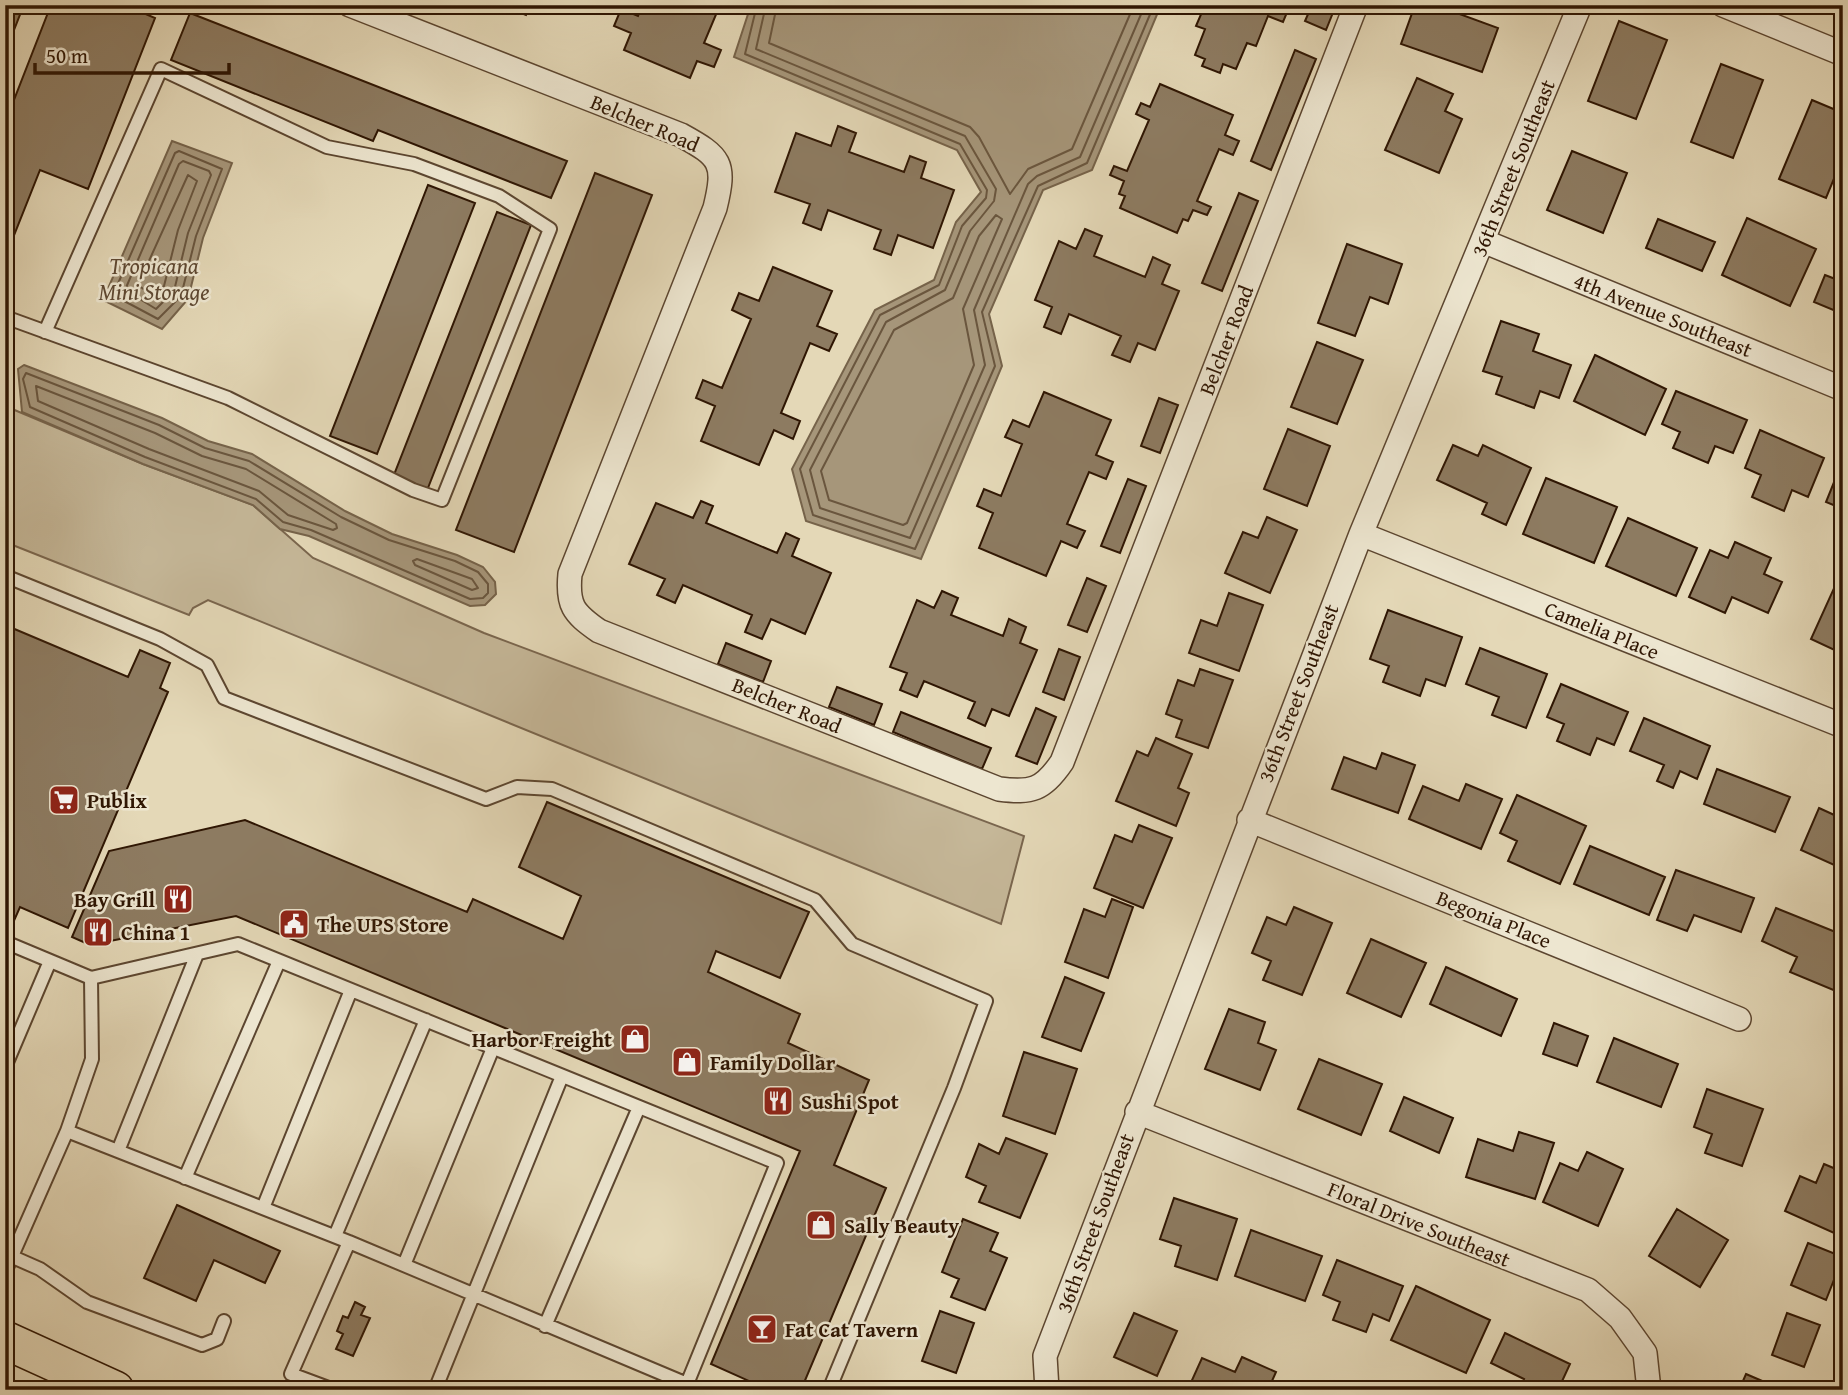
<svg xmlns="http://www.w3.org/2000/svg" width="1848" height="1395" viewBox="0 0 1848 1395" font-family="'Gentium Book Plus',serif">
	<rect width="100%" height="100%" fill="#e4d8b7"/>
	<filter id="stains"><feTurbulence type="fractalNoise" baseFrequency=".00286" numOctaves="4"/><feColorMatrix values="0 0 0 0 .2 0 0 0 0 .09 0 0 0 0 .02 0 0 0 .5 -.17"/></filter>
	<radialGradient id="worn" r=".72"><stop offset=".6" stop-color="#630" stop-opacity="0"/><stop offset="1" stop-color="#630" stop-opacity=".3"/></radialGradient>
	<path fill="#c5b798" stroke="#7a664e" stroke-width="2" d="M5,406L143,464L253,505L313,558L484,633L1024,836L1001,924L208,600L193,608L189,615L5,542Z"/>
	<path fill="#a6967a" stroke="#76634a" stroke-width="2" d="M751,5H1161L1092,170L1043,190L989,314L1002,366L921,559L806,521L792,469L875,310L934,280L956,222L981,192L957,150L734,57Z
		M172,141L232,163L203,238L188,299L162,329L103,300Z
		M24,365L162,418L208,441L252,454L345,511L392,534L457,555L483,567L495,582L496,594L485,605L470,606L309,536L280,529L253,505L143,464L22,412L18,369Z"/>
	<g fill="none" stroke-linecap="round" stroke-linejoin="round">
		<path stroke="#6a563e" stroke-width="2" d="M757,5L745,54L960,144L987,190L986,198L962,226L939,285L880,315L800,469L813,515L915,549L995,366L982,312L1038,186L1087,163L1154,5
			M766,5L756,49L965,136L996,189L994,201L970,231L945,290L886,322L810,470L820,508L910,538L985,365L974,310L1028,184L1037,176L1080,157L1145,5
			M777,5L769,43L970,127L979,137L1010,194L1028,169L1072,149L1134,5
			M179,151L222,169L196,236L181,296L158,319L113,295L175,153Z
			M183,161L209,171L211,175L188,233L174,291L156,309L125,290L179,164Z
			M188,175L197,181L178,230L164,286L153,296L138,285Z
			M996,215L1002,219L963,309L974,365L907,523L903,525L829,500L821,471L894,330L953,298L979,236Z
			M26,373L159,425L205,448L249,461L341,517L389,540L455,561L478,572L488,584V593L483,598L470,599L311,530L283,522L256,499L145,457L30,407L23,379Z
			M36,386L155,433L202,456L246,469L336,524L337,528L333,530L288,515L259,491L149,449L38,401Z
			M417,559L472,579L478,588L472,590L415,565L413,561Z"/>
	</g>
	<path fill="#8d7b61" stroke="#2f1603" stroke-width="2" d="M51,5H125L155,18L88,189L40,170L5,258V123Z
		M510,5H530L526,15L508,8Z
		M642,5H720L704,43L721,50L714,67L697,61L690,78L624,50L631,33L614,26L621,9L638,16Z
		M1205,5H1278L1288,10L1283,22L1268,16L1256,46L1247,43L1236,69L1223,64L1220,73L1202,66L1205,59L1195,55L1205,29L1196,26Z
		M1312,5H1336L1326,30L1305,21Z
		M1415,5H1435L1498,28L1482,72L1401,44Z
		M5,6L21,12L5,53Z
		M190,13L567,161L551,198L378,130L373,141L171,60Z
		M1619,21L1667,40L1636,119L1588,101Z
		M1295,50L1316,59L1271,170L1251,161Z
		M1721,64L1763,80L1733,158L1691,142Z
		M1417,78L1453,94L1445,111L1462,119L1439,173L1385,150Z
		M1160,84L1233,115L1225,135L1239,141L1233,155L1219,149L1197,201L1211,207L1207,215L1193,210L1188,221L1183,219L1177,233L1120,208L1125,196L1119,194L1124,181L1110,175L1114,166L1127,171L1149,120L1136,114L1141,103L1150,107Z
		M1812,100L1843,113V157L1826,198L1779,179Z
		M838,126L856,133L849,152L904,172L910,156L926,162L921,178L954,190L933,248L898,235L891,255L874,249L881,230L828,210L821,230L803,223L810,204L775,192L796,133L831,146Z
		M1572,151L1627,173L1603,233L1547,210Z
		M595,173L652,195L514,552L456,530Z
		M428,185L475,203L377,454L330,436Z
		M1239,193L1258,201L1222,291L1202,283Z
		M497,212L531,225L426,493L392,480Z
		M1747,218L1816,249L1790,306L1722,275Z
		M1658,219L1715,242L1702,271L1646,248Z
		M1085,229L1102,236L1094,256L1145,277L1153,257L1170,265L1162,284L1179,291L1155,350L1138,343L1130,362L1112,355L1121,336L1069,314L1061,334L1044,327L1052,307L1035,300L1059,241L1076,249Z
		M1347,244L1402,264L1388,304L1370,297L1355,336L1318,323Z
		M773,267L832,291L817,326L837,334L829,351L810,343L781,413L800,421L793,439L774,430L759,465L701,441L715,406L696,398L703,380L722,388L751,319L732,310L739,293L759,301Z
		M1825,275L1843,282V314L1814,302Z
		M1501,321L1539,334L1533,351L1571,365L1559,398L1540,391L1534,408L1496,394L1502,377L1483,371Z
		M1317,342L1363,360L1337,424L1291,407Z
		M1595,355L1666,389L1645,435L1574,401Z
		M1676,391L1747,420L1733,453L1715,446L1708,463L1673,448L1680,432L1662,424Z
		M1044,392L1111,420L1096,455L1113,462L1106,479L1089,472L1067,524L1085,531L1077,548L1061,541L1046,576L979,548L993,513L977,506L984,489L1001,496L1022,444L1005,437L1013,420L1029,427Z
		M1159,398L1178,405L1160,453L1141,446Z
		M1288,429L1330,446L1307,506L1264,489Z
		M1760,430L1824,458L1808,497L1792,490L1784,511L1752,497L1761,475L1745,468Z
		M1453,445L1478,456L1483,445L1531,468L1506,525L1482,514L1487,503L1437,480Z
		M1841,465L1843,466V509L1826,502Z
		M1546,478L1617,507L1594,563L1523,534Z
		M1128,479L1146,486L1120,553L1101,546Z
		M701,501L713,506L706,523L777,553L786,533L799,539L792,556L831,573L805,634L771,619L762,639L745,632L752,615L683,585L675,603L657,595L665,579L629,564L656,503L693,518Z
		M1843,510V530L1836,527Z
		M1267,517L1297,530L1270,593L1225,573L1243,532L1258,538Z
		M1628,518L1697,548L1676,596L1606,566Z
		M1735,542L1771,558L1764,574L1782,582L1768,613L1732,597L1725,613L1689,597L1710,550L1728,558Z
		M1087,578L1106,586L1087,632L1068,625Z
		M1835,586L1843,590V654L1811,639Z
		M942,591L958,598L951,615L1003,636L1009,619L1026,627L1020,643L1037,650L1009,716L992,709L985,726L968,718L975,702L924,681L917,697L900,690L907,673L890,667L917,600L934,608Z
		M1229,593L1263,605L1239,671L1189,653L1201,620L1217,626Z
		M1388,610L1462,637L1445,686L1426,679L1420,696L1383,682L1389,666L1370,659Z
		M5,625L128,677L140,650L170,663L160,688L168,692L68,928L20,907L13,923L5,919Z
		M726,643L771,661L763,682L718,664Z
		M1480,648L1547,674L1526,728L1492,715L1499,697L1466,684Z
		M1059,649L1080,657L1064,700L1043,692Z
		M1200,669L1233,680L1208,748L1176,737L1182,720L1166,714L1178,680L1194,686Z
		M1561,684L1628,712L1614,745L1597,738L1590,755L1557,741L1564,724L1547,717Z
		M837,687L882,704L874,725L829,707Z
		M1036,708L1056,717L1037,764L1016,756Z
		M901,712L991,748L982,769L893,732Z
		M1644,718L1710,746L1697,779L1680,771L1673,788L1657,781L1664,765L1630,751Z
		M1156,738L1192,754L1178,788L1189,793L1176,826L1116,801L1137,751L1148,756Z
		M1382,753L1415,765L1398,813L1332,789L1344,757L1376,769Z
		M1717,769L1790,797L1775,832L1704,804Z
		M1466,784L1502,799L1481,849L1409,819L1423,786L1459,801Z
		M1517,795L1586,826L1560,884L1508,861L1517,841L1500,833Z
		M547,802L809,912L780,978L716,951L708,972L800,1014L788,1043L869,1080L834,1165L886,1188L801,1390H769L711,1364L800,1151L236,916L90,945L72,937L109,851L245,820L467,912L473,899L563,939L581,896L519,867Z
		M1819,808L1843,819V869L1801,850Z
		M1139,825L1172,838L1143,908L1094,888L1115,835L1132,842Z
		M1590,846L1665,877L1649,915L1574,884Z
		M1676,870L1754,898L1741,932L1694,915L1687,931L1657,920Z
		M1112,899L1133,907L1108,978L1065,962L1084,909L1105,917Z
		M1294,907L1332,923L1302,995L1263,980L1271,961L1252,953L1267,917L1286,925Z
		M1776,908L1843,935V994L1790,972L1797,957L1762,941Z
		M1371,939L1426,963L1401,1017L1347,993Z
		M1446,967L1517,999L1501,1036L1430,1004Z
		M1065,977L1104,993L1081,1051L1042,1037Z
		M1229,1009L1265,1022L1258,1043L1276,1050L1260,1090L1205,1069Z
		M1554,1023L1588,1036L1577,1066L1543,1054Z
		M1614,1038L1678,1064L1661,1107L1597,1082Z
		M1024,1052L1077,1069L1055,1134L1003,1116Z
		M1319,1059L1382,1084L1361,1135L1298,1109Z
		M1707,1089L1763,1109L1742,1166L1705,1153L1712,1134L1694,1127Z
		M1404,1097L1453,1118L1439,1153L1390,1131Z
		M1519,1132L1554,1143L1535,1199L1466,1177L1478,1139L1513,1151Z
		M1006,1138L1047,1154L1020,1218L979,1202L986,1186L966,1177L979,1144L999,1154Z
		M1587,1152L1623,1169L1598,1226L1543,1202L1560,1163L1578,1171Z
		M1824,1164L1843,1172V1237L1785,1211L1800,1176L1816,1183Z
		M1174,1198L1237,1219L1217,1280L1175,1266L1181,1246L1160,1239Z
		M177,1205L280,1251L265,1283L214,1260L196,1301L144,1278Z
		M1677,1209L1728,1240L1700,1287L1649,1256Z
		M963,1219L998,1233L990,1251L1007,1258L985,1310L951,1297L959,1279L942,1272Z
		M1251,1230L1322,1256L1305,1301L1235,1276Z
		M1808,1243L1843,1257L1826,1300L1791,1285Z
		M1337,1260L1403,1286L1389,1321L1373,1314L1366,1332L1333,1320L1340,1302L1323,1295Z
		M1416,1286L1490,1320L1466,1373L1391,1340Z
		M355,1302L365,1307L361,1315L370,1318L353,1356L336,1349L343,1334L337,1331L343,1316L348,1318Z
		M940,1311L974,1323L956,1373L922,1361Z
		M1134,1313L1177,1331L1157,1376L1114,1357Z
		M1787,1313L1820,1325L1804,1367L1772,1355Z
		M1505,1333L1570,1364L1558,1390H1518L1524,1379L1491,1363Z
		M1242,1357L1276,1372L1268,1390L1188,1389L1202,1358L1235,1372Z
		M1746,1374L1783,1390H1739Z
		M1315,1383L1330,1390H1313Z"/>
	<g fill="none" stroke-linecap="round" stroke-linejoin="round">
		<g stroke="#5c4630" stroke-width="16">
			<path id="service" d="M5,317L228,398L413,490L442,500L550,229L499,196L414,164L327,147L161,69L45,332
				M5,576L160,639L207,665L224,698L486,799L517,787L552,789L815,900L852,944L986,1001L954,1088L829,1390
				M5,942L91,978L238,944L777,1163L687,1384L702,1390
				M5,1067L50,961
				M67,1131L92,1059L91,978
				M118,1151L197,954
				M185,1178L279,961
				M263,1208L351,990
				M335,1236L426,1020
				M6,1254L40,1269L87,1302L202,1345L217,1339L224,1321
				M404,1265L493,1048
				M5,1272L67,1131L349,1242
				M545,1326L639,1107
				M334,1390L291,1374L349,1242L687,1384
				M435,1390L562,1076"/>
		</g>
		<g stroke="#5c4630" stroke-width="26">
			<path id="minor" d="M350,5L681,135C721,157 726,163 715,208L570,574C567,605 573,613 599,631L999,789C1032,793 1043,790 1062,762L1356,5
				M1723,5L1843,54
				M1483,241L1843,389
				M1361,534L1843,726
				M1249,820L1739,1019
				M1137,1112L1588,1290L1620,1318L1645,1353L1649,1390
				M1047,1390L1045,1356L1361,534L1580,5"/>
		</g>
		<g stroke="#2f1603" stroke-width="40">
			<path id="primary" d="M5,1340L115,1390"/>
		</g>
		<use href="#service" stroke="#ede6d0" stroke-width="12"/>
		<use href="#minor" stroke="#ede6d0" stroke-width="23"/>
		<use href="#primary" stroke="#e4d8b7" stroke-width="37"/>
	</g>
	<defs>
		<g id="supermarket-square" transform="scale(1.575)"><rect x="-9" y="-9" width="18" height="18" rx="4" fill="#8f2418" stroke="#ede6d0"/><path d="M-6-5.5h2.5l.6 2H6L4.5 2H-2.5L-4.4-4H-6ZM-1.5 3.2a1.3 1.3 0 1 0 .1 0ZM3 3.2a1.3 1.3 0 1 0 .1 0Z" fill="#fff"/></g>
		<g id="restaurant-square" transform="scale(1.575)"><rect x="-9" y="-9" width="18" height="18" rx="4" fill="#8f2418" stroke="#ede6d0"/><path d="M-5-6h1v4h1v-4h1v4h1v-4h1v5L-1.5 .5V6h-2V.5L-5-1ZM5-6V6H3V1.5H1.5Q1.5-4 5-6Z" fill="#fff"/></g>
		<g id="civic-square" transform="scale(1.575)"><rect x="-9" y="-9" width="18" height="18" rx="4" fill="#8f2418" stroke="#ede6d0"/><path d="M-.6-6.5H3V-4.5H.6V-3L4-1V1h2V6H-6V1h2V-1L-.6-3ZM-1.2 2.5V6h2.4V2.5Z" fill="#fff"/></g>
		<g id="shop-square" transform="scale(1.575)"><rect x="-9" y="-9" width="18" height="18" rx="4" fill="#8f2418" stroke="#ede6d0"/><path d="M-5-2.5h2.3a2.7 3.5 0 0 1 5.4 0H5L5.5 6h-11ZM-1.5-2.5h3a1.5 2.3 0 0 0-3 0Z" fill="#fff"/></g>
		<g id="bar-square" transform="scale(1.575)"><rect x="-9" y="-9" width="18" height="18" rx="4" fill="#8f2418" stroke="#ede6d0"/><path d="M-6-5H6L.8 .8V4.5H3.5V6h-7V4.5H-.8V.8Z" fill="#fff"/></g>
	</defs>
	<g fill-rule="evenodd">
		<use href="#supermarket-square" x="64" y="800"/>
		<use href="#restaurant-square" x="178" y="899"/>
		<use href="#civic-square" x="294" y="924"/>
		<use href="#restaurant-square" x="98" y="932"/>
		<use href="#shop-square" x="635" y="1039"/>
		<use href="#shop-square" x="687" y="1062"/>
		<use href="#restaurant-square" x="778" y="1101"/>
		<use href="#shop-square" x="821" y="1225"/>
		<use href="#bar-square" x="762" y="1329"/>
	</g>
	<g text-anchor="middle" dominant-baseline="central" stroke-width="5" stroke-linejoin="round" paint-order="stroke">
		<g font-size="21" fill="#2f1603" stroke="#ede6d0">
			<text transform="translate(645 123) rotate(23)">Belcher Road</text>
			<text transform="translate(1513 168) rotate(-68)">36th Street Southeast</text>
			<text transform="translate(1663 315) rotate(22)">4th Avenue Southeast</text>
			<text transform="translate(1226 340) rotate(-69)">Belcher Road</text>
			<text transform="translate(1602 630) rotate(22)">Camelia Place</text>
			<text transform="translate(1298 693) rotate(-69)">36th Street Southeast</text>
			<text transform="translate(787 705) rotate(22)">Belcher Road</text>
			<text transform="translate(1494 919) rotate(22)">Begonia Place</text>
			<text transform="translate(1095 1223) rotate(-70)">36th Street Southeast</text>
			<text transform="translate(1419 1224) rotate(22)">Floral Drive Southeast</text>
		</g>
		<g font-size="21" font-weight="bold" fill="#2f1603" stroke="#ede6d0" text-anchor="start">
			<text x="87" y="800">Publix</text>
			<text x="155" y="899" text-anchor="end">Bay Grill</text>
			<text x="317" y="924">The UPS Store</text>
			<text x="121" y="932">China 1</text>
			<text x="612" y="1039" text-anchor="end">Harbor Freight</text>
			<text x="710" y="1062">Family Dollar</text>
			<text x="801" y="1101">Sushi Spot</text>
			<text x="844" y="1225">Sally Beauty</text>
			<text x="785" y="1329">Fat Cat Tavern</text>
		</g>
		<g font-size="23" font-style="italic" fill="#5f4933" stroke="#ede6d0">
			<text x="154" y="265">Tropicana<tspan x="154" dy="26">Mini Storage</tspan></text>
		</g>
	</g>
	<rect width="1848" height="1395" fill="none" stroke="#e4d8b7" stroke-width="28"/>
	<rect x="7" y="7" width="1834" height="1381" fill="none" stroke="#2f1603" stroke-width="3.5"/>
	<rect x="14" y="14" width="1820" height="1367" fill="none" stroke="#2f1603" stroke-width="2"/>
	<path d="M35 63v10h194v-10" fill="none" stroke="#2f1603" stroke-width="3.5"/>
	<text x="46" y="63" font-size="21" fill="#2f1603" stroke="#ede6d0" stroke-width="5" paint-order="stroke">50 m</text>
	<rect width="100%" height="100%" filter="url(#stains)"/>
	<rect width="100%" height="100%" fill="url(#worn)"/>
</svg>
